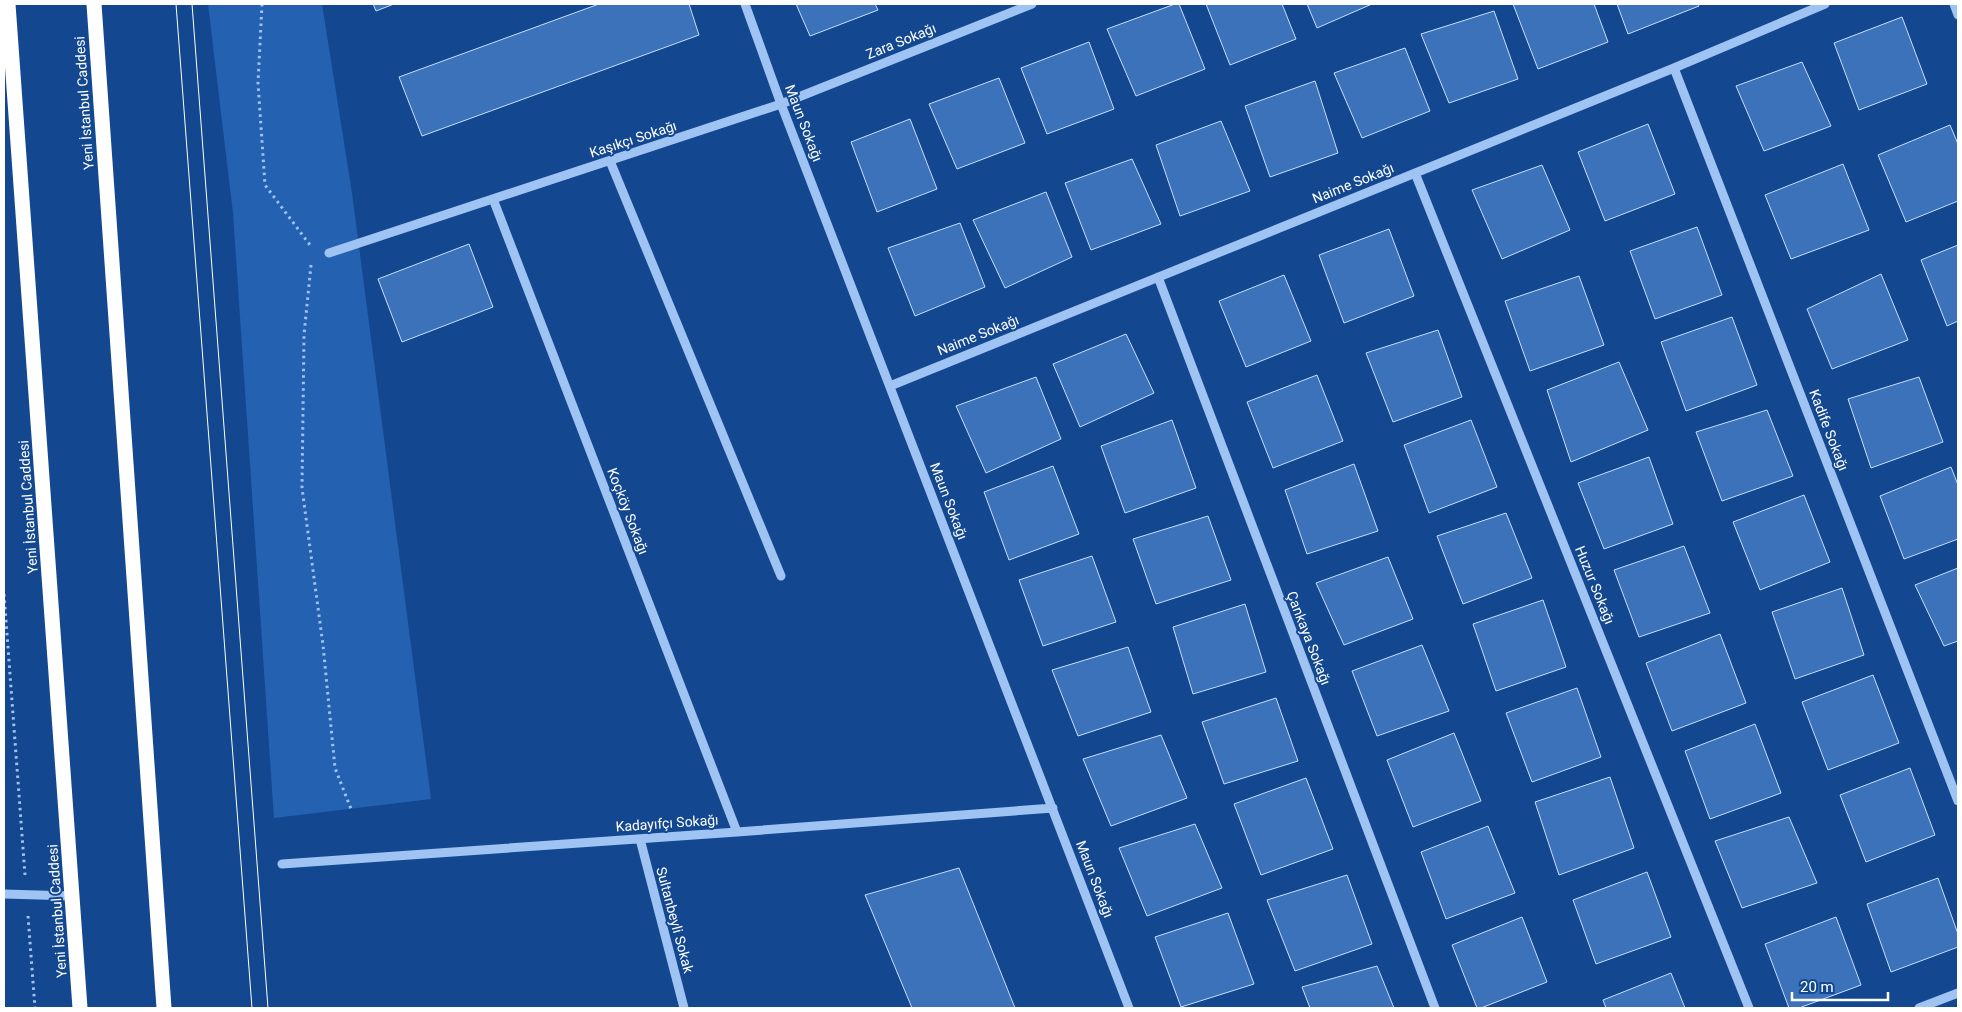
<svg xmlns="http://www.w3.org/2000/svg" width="1962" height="1012" viewBox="0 0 1962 1012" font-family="Roboto,sans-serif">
	<rect width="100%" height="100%" fill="#134891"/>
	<path fill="#2462b1" d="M208,4H322L352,193L431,799L274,818L233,213Z"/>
	<path fill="#3b72ba" stroke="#c6defd" d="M373,4H394L376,11Z
		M599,4H689L699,35L422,136L399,77Z
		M796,4H875L878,10L810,36Z
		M1175,4H1179L1205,69L1136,96L1107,29Z
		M1206,4H1282L1296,39L1230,65Z
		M1307,4H1372L1317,28Z
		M1513,4H1594L1608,42L1538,69Z
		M1617,4H1698L1699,6L1628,34Z
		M1494,11L1518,79L1449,103L1421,34Z
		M1902,17L1927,84L1859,110L1834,43Z
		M1089,42L1114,109L1047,134L1021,68Z
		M1405,48L1430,111L1362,138L1334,73Z
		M1802,62L1831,126L1764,151L1736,86Z
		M999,78L1025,143L957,169L929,104Z
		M1315,81L1338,153L1270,177L1245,106Z
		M910,119L937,189L877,212L851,142Z
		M1221,121L1250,191L1180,216L1156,145Z
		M1648,124L1675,194L1605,221L1578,152Z
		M1950,125L1958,144V201L1906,222L1878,155Z
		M1132,159L1161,224L1091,250L1065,183Z
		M1843,164L1869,230L1791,259L1765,195Z
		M1542,165L1570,230L1502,259L1472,190Z
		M1046,192L1072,257L1005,288L973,220Z
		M960,223L985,287L915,316L888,248Z
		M1697,227L1722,295L1655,319L1630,251Z
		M1389,229L1414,296L1344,323L1319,255Z
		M469,244L493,307L402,342L378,279Z
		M1958,245V321L1947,326L1921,260Z
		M1881,274L1908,340L1832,369L1807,309Z
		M1284,275L1311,341L1246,367L1219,301Z
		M1579,276L1604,345L1530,371L1505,301Z
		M1732,317L1757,385L1686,411L1661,342Z
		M1438,330L1462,397L1393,422L1366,353Z
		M1126,334L1154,393L1080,427L1053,364Z
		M1619,362L1648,430L1571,462L1547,390Z
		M1317,375L1343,441L1273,468L1247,402Z
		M1036,377L1061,439L986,473L956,406Z
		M1919,377L1943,442L1871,468L1848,399Z
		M1767,410L1793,476L1722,501L1696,432Z
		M1172,420L1196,488L1125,513L1101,446Z
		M1471,420L1497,487L1429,513L1404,445Z
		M1649,457L1673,524L1604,549L1578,483Z
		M1354,464L1378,531L1307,554L1285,490Z
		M1053,466L1079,534L1009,560L984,492Z
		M1951,467L1958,485V539L1904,559L1880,496Z
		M1804,495L1830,562L1760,590L1733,522Z
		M1506,513L1532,578L1463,604L1437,536Z
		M1208,516L1231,580L1156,604L1133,539Z
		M1684,546L1710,613L1639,637L1614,570Z
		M1092,556L1116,622L1043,646L1019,580Z
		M1388,557L1413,619L1344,645L1316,583Z
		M1958,568V641L1944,646L1915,585Z
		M1842,588L1864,655L1795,679L1772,612Z
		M1543,600L1566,667L1496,691L1473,624Z
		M1245,604L1266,672L1193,694L1173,627Z
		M1720,634L1746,703L1672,731L1646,663Z
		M1422,645L1449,711L1377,736L1352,671Z
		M1128,647L1151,712L1078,736L1052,670Z
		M1873,675L1899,743L1828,770L1802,702Z
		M1577,688L1601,757L1532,782L1506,713Z
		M1276,698L1298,761L1224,784L1202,722Z
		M1755,724L1781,793L1710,819L1685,751Z
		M1454,733L1481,801L1413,827L1387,760Z
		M1161,735L1187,798L1111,826L1083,759Z
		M1910,768L1935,835L1866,862L1840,795Z
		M1610,777L1634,848L1559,875L1535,802Z
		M1306,778L1333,849L1261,875L1234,804Z
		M1789,817L1817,883L1742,908L1715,841Z
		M1195,824L1222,888L1147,916L1119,848Z
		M1488,826L1515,893L1446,919L1421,852Z
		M959,868L1015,1008H912L865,895Z
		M1647,872L1671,937L1596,964L1573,900Z
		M1347,875L1372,944L1295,971L1267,900Z
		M1938,878L1958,934V947L1891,972L1867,904Z
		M1228,913L1254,984L1181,1007L1155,937Z
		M1522,917L1547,982L1481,1008H1477L1452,945Z
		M1836,917L1861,985L1799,1008H1789L1765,944Z
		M1377,966L1394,1008H1310L1302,987Z
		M1671,973L1685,1008H1606L1603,1000Z"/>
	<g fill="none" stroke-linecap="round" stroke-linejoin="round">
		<path stroke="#9fc3f2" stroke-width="3" stroke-dasharray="2.5 4" stroke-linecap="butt" d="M262,4L258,83L265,185L310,245
			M311,265L304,335L302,488L323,645L335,768L351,809
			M4,594L25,875
			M28,916L35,1008"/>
		<path stroke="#9fc3f2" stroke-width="9" d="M745,4L781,104L1129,1008
			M1954,4L1958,15
			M1674,68L1958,801
			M610,161L781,576
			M1415,173L1749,1008
			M493,199L737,832
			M329,253L781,104L1032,4
			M1158,277L1435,1008
			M890,386L1674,68L1825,4
			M640,839L684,1008
			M282,864L737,832L1053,808
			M4,894L72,896
			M1919,1008L1958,993"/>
		<path stroke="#fff" stroke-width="15" d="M8,4L80,1008
			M94,4L164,1008"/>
		<path stroke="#fff" stroke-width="1" d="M176,4L252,1008
			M192,4L268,1008"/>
	</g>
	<g text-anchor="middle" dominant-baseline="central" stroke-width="4" stroke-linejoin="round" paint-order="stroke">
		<g font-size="14" fill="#fff" stroke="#134891">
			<text transform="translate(901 41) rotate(-22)">Zara Sokağı</text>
			<text transform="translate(84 103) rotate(-94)">Yeni İstanbul Caddesi</text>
			<text transform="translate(804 123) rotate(69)">Maun Sokağı</text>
			<text transform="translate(633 139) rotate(-18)">Kaşıkçı Sokağı</text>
			<text transform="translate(1353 183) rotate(-22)">Naime Sokağı</text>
			<text transform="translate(978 335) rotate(-22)">Naime Sokağı</text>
			<text transform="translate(1829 430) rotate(69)">Kadife Sokağı</text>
			<text transform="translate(949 501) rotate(69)">Maun Sokağı</text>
			<text transform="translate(28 507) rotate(-94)">Yeni İstanbul Caddesi</text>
			<text transform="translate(628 511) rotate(69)">Koçköy Sokağı</text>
			<text transform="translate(1595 585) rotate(68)">Huzur Sokağı</text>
			<text transform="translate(1309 638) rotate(69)">Çankaya Sokağı</text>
			<text transform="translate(667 823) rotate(-4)">Kadayıfçı Sokağı</text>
			<text transform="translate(1095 879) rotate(69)">Maun Sokağı</text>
			<text transform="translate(57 911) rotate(-94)">Yeni İstanbul Caddesi</text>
			<text transform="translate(675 920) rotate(75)">Sultanbeyli Sokak</text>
		</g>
	</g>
	<rect width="1962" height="1012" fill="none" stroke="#ffffff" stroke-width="10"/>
	<path d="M1792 992v8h96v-8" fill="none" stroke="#ffffff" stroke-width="2.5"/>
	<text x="1800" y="992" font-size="15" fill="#ffffff" stroke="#134891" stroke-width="4" paint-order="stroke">20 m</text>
</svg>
